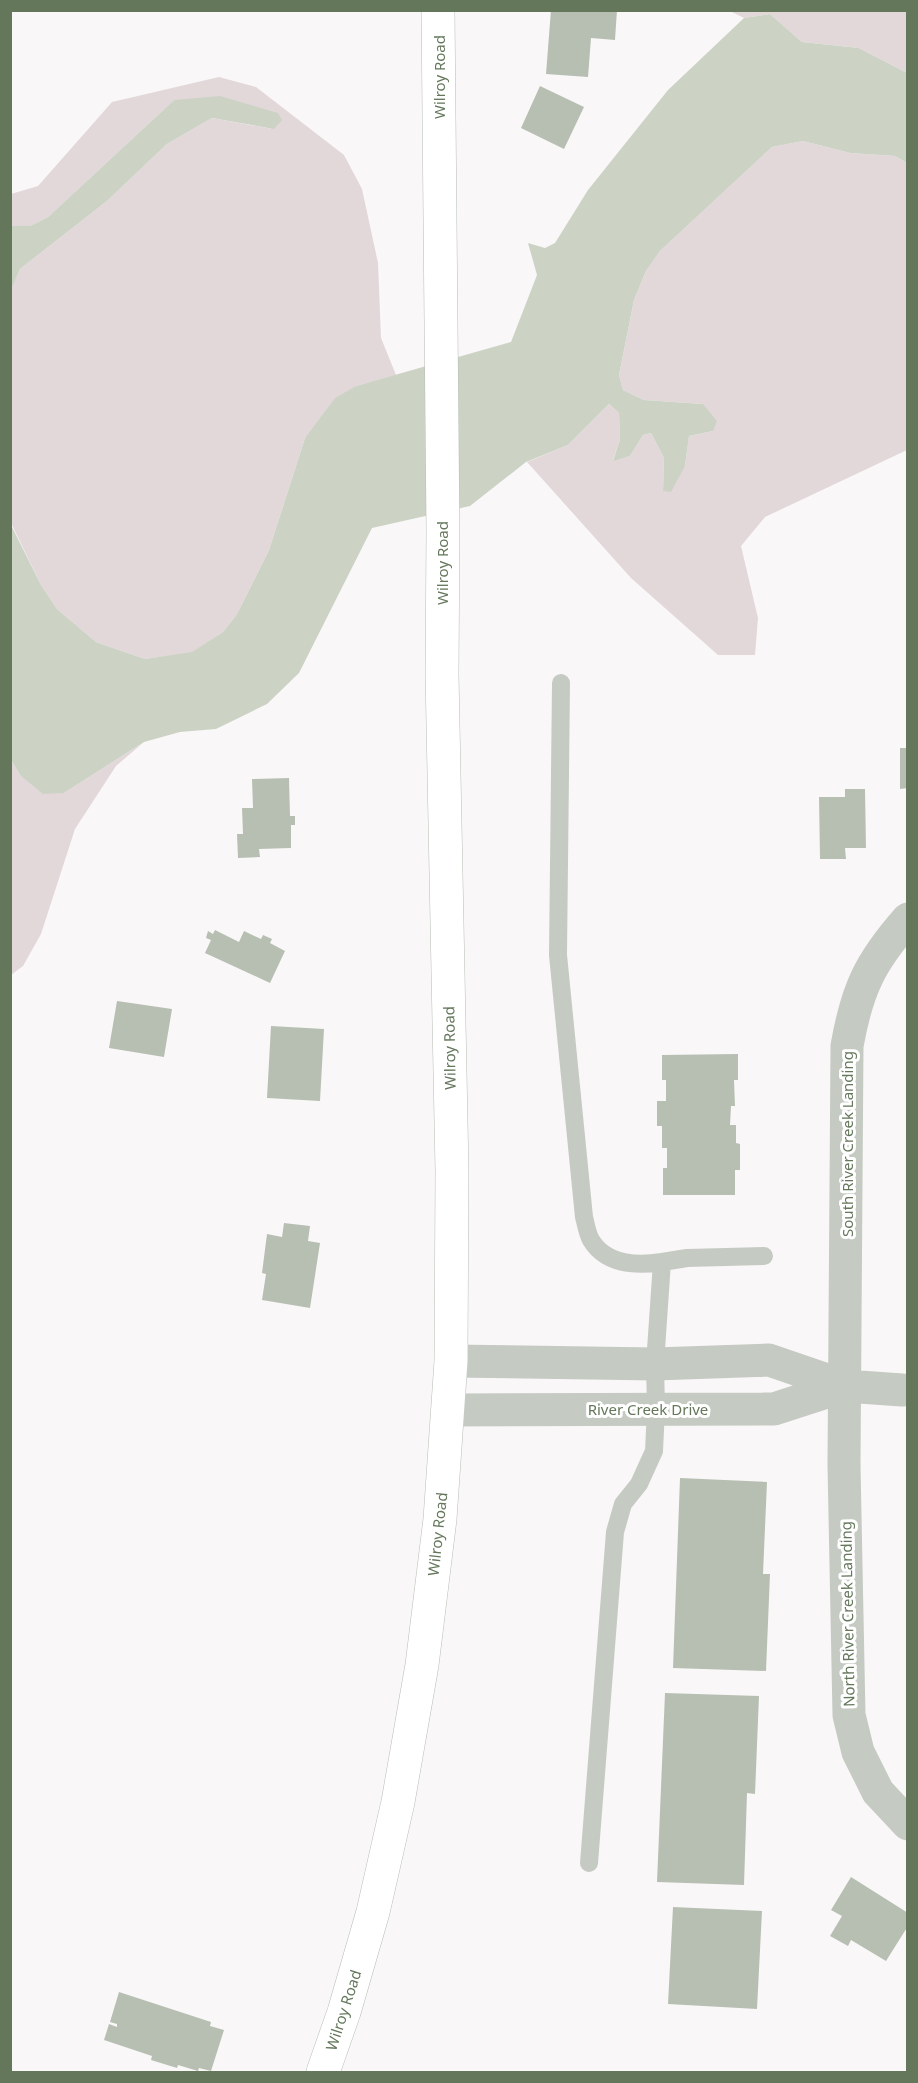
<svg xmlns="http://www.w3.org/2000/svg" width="918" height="2083" viewBox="0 0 918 2083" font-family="'Noto Sans',sans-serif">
	<rect width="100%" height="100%" fill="#faf7f9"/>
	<path fill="#e2d8da" d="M730,11H907V73L859,48L802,42L770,14L744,18Z
		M219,77L256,87L344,155L362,189L378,263L381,338L396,375L356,386L305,438L269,550L237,614L223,632L192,653L145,659L96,642L57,609L41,585L11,523L10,289L20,269L107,201L167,144L212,118L273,129L174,100L48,217L30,226H11V194L38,186L112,102Z
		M803,141L850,153L895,156L907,163V450L765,517L741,546L758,618L755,655H718L631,578L527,462L568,445L609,404L619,413L620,439L613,460L630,456L643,435L651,433L664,458L663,490L685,466L689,436L713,431L703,404L644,400L623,390L619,375L634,300L646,271L660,251L772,147Z
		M144,742L116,766L75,829L41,934L23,966L11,975L10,758L20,775L64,793Z"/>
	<path fill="#ccd3c5" d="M770,14L802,42L859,48L907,73V163L895,156L850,153L803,141L772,147L660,251L646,271L634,300L619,375L623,390L644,400L703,404L717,421L713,431L689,436L685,466L671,492L663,491L664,458L651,433L643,435L630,456L613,461L620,439L619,413L609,404L568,445L526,462L470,506L372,528L299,673L267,704L216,729L180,732L144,742L64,793L43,794L20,775L10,758V523L41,585L57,609L96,642L145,659L192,652L223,632L237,614L269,550L305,438L335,398L356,386L511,342L537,275L528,243L545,248L555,243L588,190L668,90L744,18Z
		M220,96L278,113L282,120L274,129L212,118L167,144L107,201L20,269L11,289V226H30L48,217L174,100Z"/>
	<path fill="#b7bfb2" d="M551,10H617L615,40L591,38L588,77L546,74Z
		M540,86L584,107L564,149L521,128Z
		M900,748H908V788L900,789Z
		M289,778L290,816H295V825H291V848L259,849L260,857L238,858L237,834H243L242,808H253L252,779Z
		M845,789H865L866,848H845L846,859H820L819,797H845Z
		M215,930L239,942L244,931L261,939L263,935L272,939L270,943L285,951L270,983L205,953L211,940L206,938L208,931L213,934Z
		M117,1001L172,1009L164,1057L109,1048Z
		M271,1026L324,1029L320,1101L267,1098Z
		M738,1054V1080H734L735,1106H731L730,1125H736V1143L740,1144V1170H735V1195H663V1168H667V1148H662V1126H657V1101H666V1080H662V1055Z
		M284,1223L310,1226L308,1241L320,1243L310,1308L262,1300L266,1274L262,1273L267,1234L282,1237Z
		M680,1478L767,1482L763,1574H770L766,1671L673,1668Z
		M665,1693L759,1696L755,1794L747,1793L744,1885L657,1882Z
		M851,1877L908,1913V1926L886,1961L851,1940L848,1946L830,1936L842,1916L831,1910Z
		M673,1907L762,1911L757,2009L668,2004Z
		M119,1992L211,2022L210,2026L224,2030L211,2071L199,2068L198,2071L178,2065L177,2068L151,2060L152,2056L104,2040L109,2024L117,2027V2024L110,2022Z"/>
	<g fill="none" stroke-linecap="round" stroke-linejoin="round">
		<g stroke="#b7beb4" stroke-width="34">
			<path id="primary" d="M323,2072L344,2012L373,1912L398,1802L422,1665L440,1519L451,1361L452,1171L442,674L443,531L438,10"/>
		</g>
		<path stroke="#c5cbc2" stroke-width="18" d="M561,683L558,955L584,1217C586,1224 587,1233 591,1240C606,1265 636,1266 662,1262
			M589,1863L615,1532L623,1504L639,1484L654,1451L656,1409L655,1364L662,1262L687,1258L764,1256"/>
		<path stroke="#c5cbc2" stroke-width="33" d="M908,919C870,962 857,989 847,1046L844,1465L849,1715L858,1752L878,1792L908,1824
			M451,1361L655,1364L769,1360L845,1386L902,1390
			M448,1410L774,1409L845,1386"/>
		<use href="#primary" stroke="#fff" stroke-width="33"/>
	</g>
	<g text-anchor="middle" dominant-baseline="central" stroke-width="6" stroke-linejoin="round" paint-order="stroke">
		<g font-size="15" fill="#64775b" stroke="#fff">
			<text transform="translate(439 77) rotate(-90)">Wilroy Road</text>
			<text transform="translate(442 563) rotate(-90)">Wilroy Road</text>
			<text transform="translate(449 1048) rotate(-91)">Wilroy Road</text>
			<text transform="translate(847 1144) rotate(-90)">South River Creek Landing</text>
			<text x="648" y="1409">River Creek Drive</text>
			<text transform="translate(437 1534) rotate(-84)">Wilroy Road</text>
			<text transform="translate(847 1614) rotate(-91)">North River Creek Landing</text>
			<text transform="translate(343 2010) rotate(-72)">Wilroy Road</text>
		</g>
	</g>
	<rect width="918" height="2083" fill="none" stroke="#64775b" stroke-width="24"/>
</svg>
